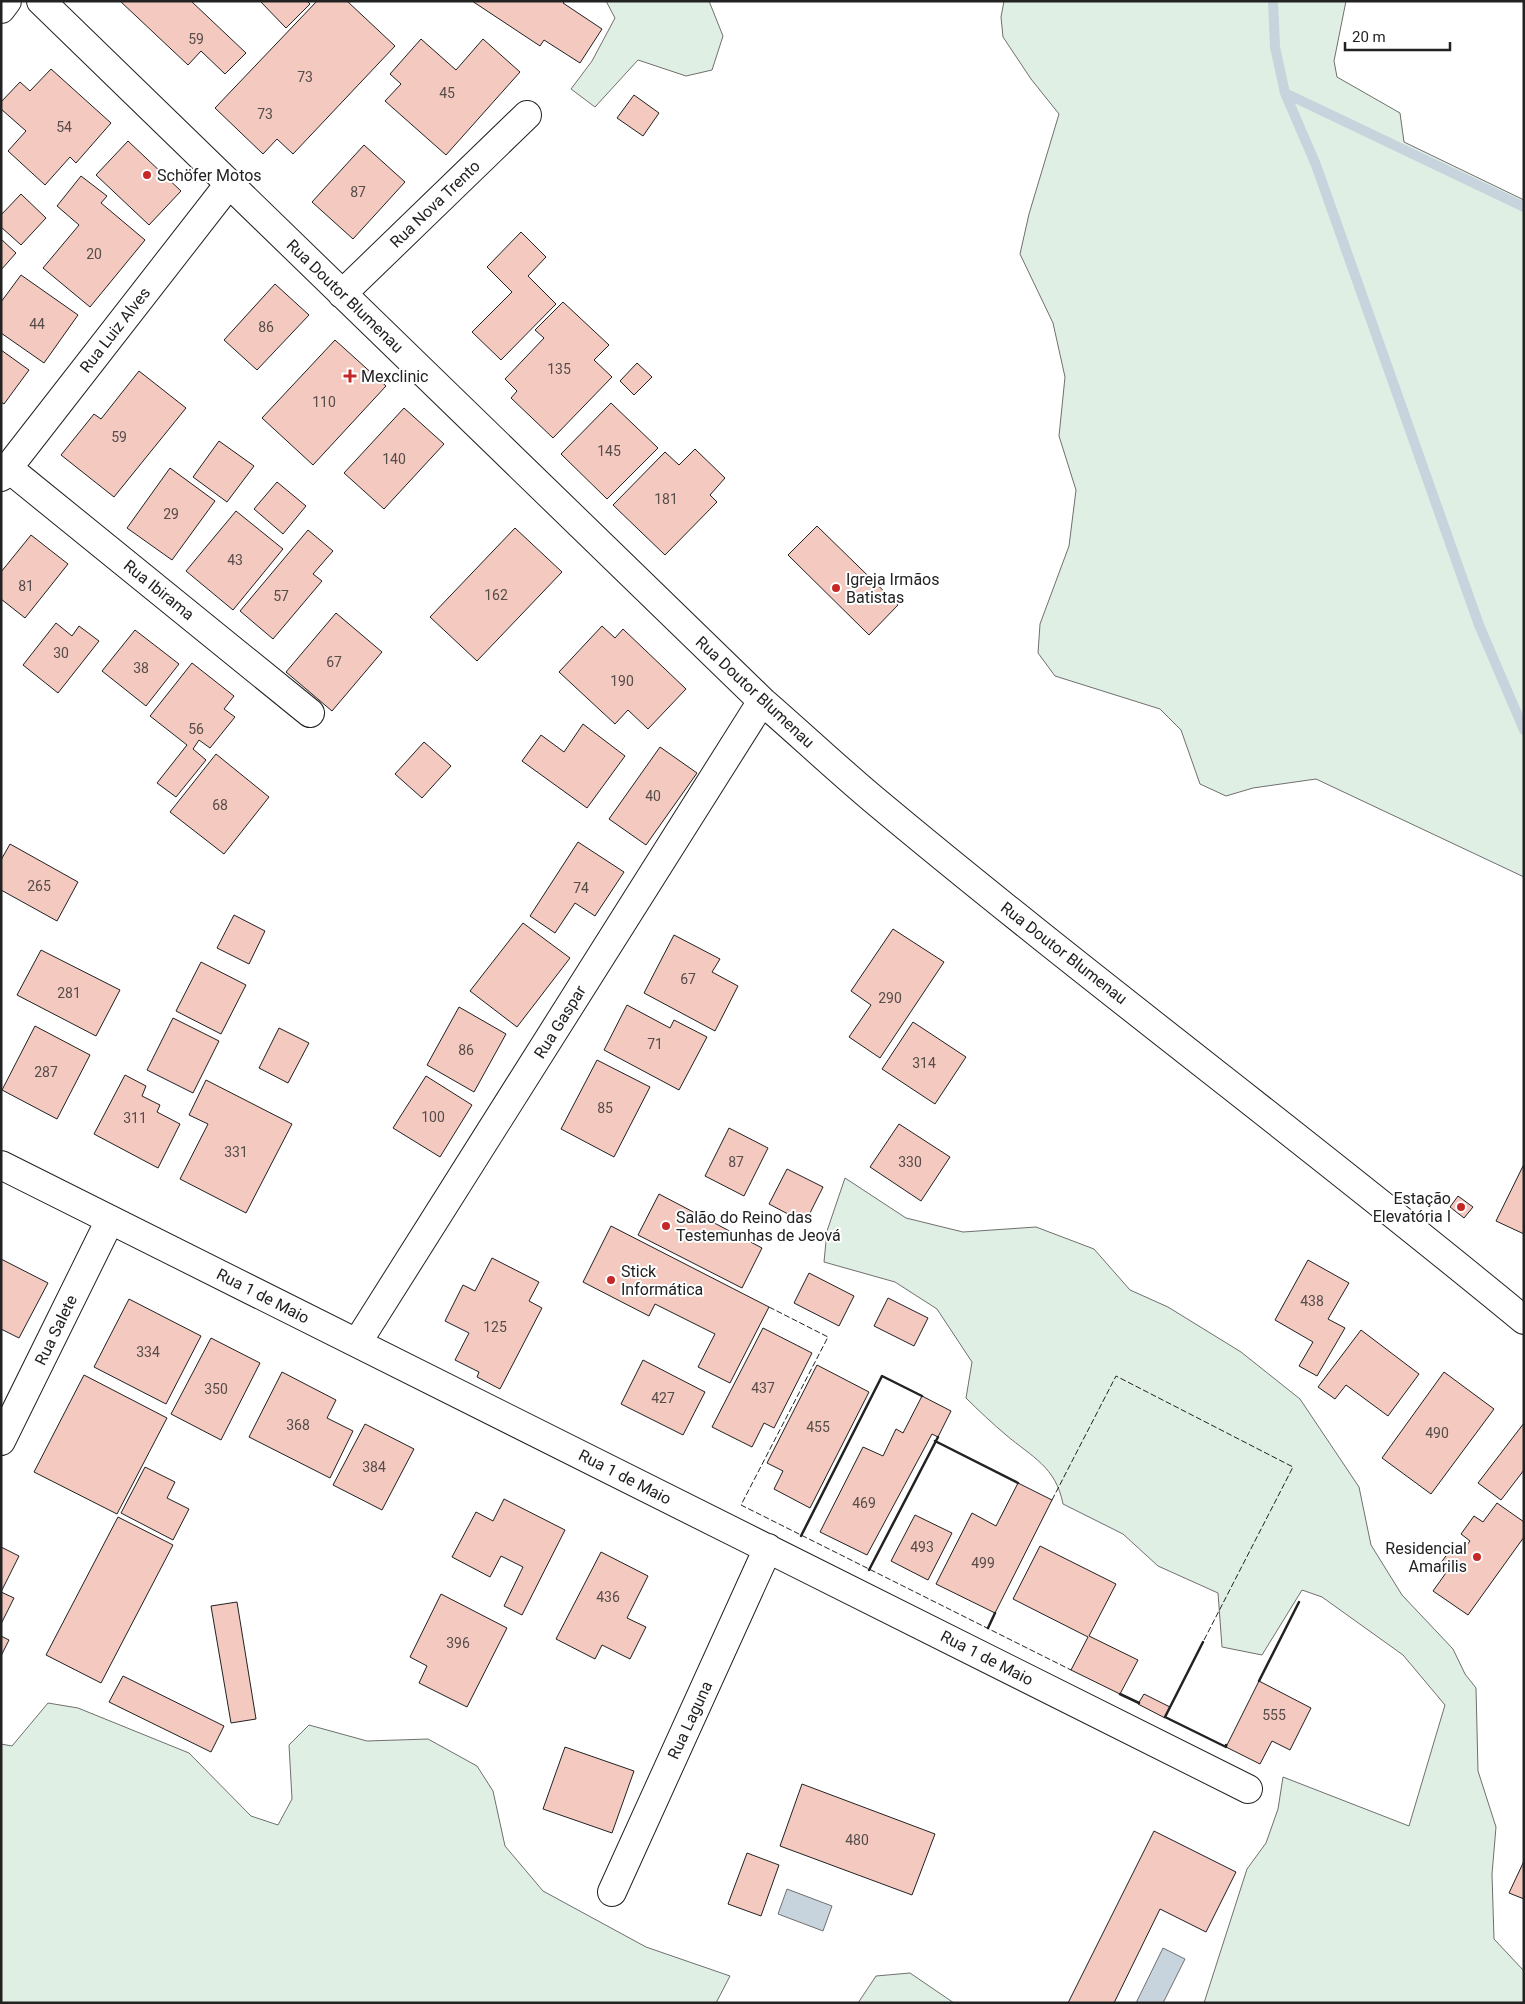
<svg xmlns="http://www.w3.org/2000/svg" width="1525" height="2004" viewBox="0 0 1525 2004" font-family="Roboto,sans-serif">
	<rect width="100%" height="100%" fill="#fff"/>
	<path fill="#e0efe3" stroke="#6f6f6f" d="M606,1H709L723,36L712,70L686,76L638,60L595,107L571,89L592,61L615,18Z
		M1004,1H1346L1334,61L1337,77L1400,113L1404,142L1524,200V877L1316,779L1253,788L1226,796L1200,784L1181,730L1160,709L1055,676L1038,653L1040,624L1069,546L1076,490L1059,436L1065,377L1053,323L1020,254L1029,214L1059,114L1031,79L1003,37L1001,17Z
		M845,1178L906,1218L963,1232L1036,1227L1094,1249L1130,1290L1168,1307L1241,1352L1300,1399L1359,1487L1371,1545L1402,1595L1453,1649L1465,1674L1476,1688L1478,1771L1496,1827L1492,1874L1494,1939L1524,1971V2003H1204L1247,1869L1266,1843L1278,1809L1283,1777L1409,1826L1445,1705L1403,1655L1322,1597L1302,1590L1262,1655L1222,1647L1218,1593L1158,1566L1123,1534L1063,1504C1056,1467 1032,1457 1006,1435C992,1423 979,1411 966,1398L972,1362L937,1309L895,1282L824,1262L827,1231Z
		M48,1703L78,1708L189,1753L251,1816L278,1825L292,1799L289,1745L309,1725L367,1741L428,1739L477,1766L493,1791L505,1846L543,1891L646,1947L730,1976L716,2003H1V1744L12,1746Z
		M910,1973L954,2003H858L876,1976Z"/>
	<path fill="#c7d3dd" stroke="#6f6f6f" d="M787,1889L832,1906L823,1931L778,1914Z
		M1163,1948L1185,1959L1163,2003H1136Z"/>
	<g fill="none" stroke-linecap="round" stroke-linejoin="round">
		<path stroke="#c7d3dd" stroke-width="10" d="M1273,1L1275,47L1285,93L1316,165L1479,625L1524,730
			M1285,93L1524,207"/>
	</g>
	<path fill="#f3c9c0" stroke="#222" d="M120,1H191L246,53L225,74L201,51L188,65Z
		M260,1H307L310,4L286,28Z
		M317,1H347L395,46L293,154L277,139L263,154L215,108Z
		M472,1H565L563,3L602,29L580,63L544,40L540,46Z
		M421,39L456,70L483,39L520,72L446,155L385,101L401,84L390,74Z
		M51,69L111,123L76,163L70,157L45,185L8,151L26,131L1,109V102L20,82L30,91Z
		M634,95L659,113L643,136L617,118Z
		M128,141L181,191L149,225L96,175Z
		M364,145L405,182L353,239L312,202Z
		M81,176L107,196L101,203L145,240L90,307L43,268L79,225L57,206Z
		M21,194L46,218L21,245L1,227V215Z
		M521,232L546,257L528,276L556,304L501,360L472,332L512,292L487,267Z
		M1,239L16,253L1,270Z
		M21,275L78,315L44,363L1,333V302Z
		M275,284L309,315L257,370L224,340Z
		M563,302L609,345L594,360L612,377L553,438L511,398L517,391L505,379L544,338L535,330Z
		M335,340L386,386L313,465L262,418Z
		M1,350L29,370L4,404L1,402Z
		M637,363L652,377L634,395L620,381Z
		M139,371L186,408L114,497L61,455L94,414L101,419Z
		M611,403L658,448L607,499L561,454Z
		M404,408L444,444L384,509L344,473Z
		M219,441L254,466L227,502L193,477Z
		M695,449L725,478L710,495L717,502L665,555L613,505L665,452L679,465Z
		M170,468L215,501L172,560L127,528Z
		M277,482L306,506L283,534L254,509Z
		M236,511L283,549L233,610L186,571Z
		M817,526L898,605L869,635L788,555Z
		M515,528L562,572L477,661L430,617Z
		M308,530L333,551L313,574L322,581L273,639L240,611Z
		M31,535L68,564L25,618L1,599V572Z
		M336,613L382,652L332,711L286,672Z
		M56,623L72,636L79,626L99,641L58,693L23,665Z
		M602,626L615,638L623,629L686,689L648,729L628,710L615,724L559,672Z
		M135,630L179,664L146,706L102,671Z
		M192,663L234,696L224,709L235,717L210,748L199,740L193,749L206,760L176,797L157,783L187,745L150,716Z
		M583,724L625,756L587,808L522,761L541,735L564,752Z
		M424,742L451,766L422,798L395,774Z
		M660,747L697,773L646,845L609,819Z
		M216,754L269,797L224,854L170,812Z
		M578,842L624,872L595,916L575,903L555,933L530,916Z
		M10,844L78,882L57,921L1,890V860Z
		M234,915L265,931L249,964L217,948Z
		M523,923L570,958L517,1027L470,991Z
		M893,929L944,962L880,1058L849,1037L871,1005L851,991Z
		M674,935L720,959L712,972L738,986L715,1031L644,993Z
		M41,950L120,990L96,1036L17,995Z
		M201,962L246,985L221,1034L176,1011Z
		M627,1005L670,1028L674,1020L707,1037L679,1090L604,1050Z
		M459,1007L506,1034L474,1092L427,1065Z
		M173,1018L219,1041L193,1093L147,1070Z
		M913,1022L966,1057L935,1104L882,1069Z
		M35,1026L90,1055L57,1119L2,1090Z
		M279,1028L309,1043L288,1083L259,1068Z
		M597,1060L650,1087L614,1157L561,1129Z
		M125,1075L146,1086L142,1096L160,1105L157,1112L180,1124L158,1168L94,1134Z
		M426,1076L472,1105L440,1157L393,1128Z
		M206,1080L292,1124L246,1213L180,1179L208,1124L189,1115Z
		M899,1124L950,1157L921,1201L870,1167Z
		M729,1128L768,1148L744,1196L705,1176Z
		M1524,1164V1234L1496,1221Z
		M787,1169L823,1187L805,1223L769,1204Z
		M659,1194L762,1248L742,1288L638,1235Z
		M1458,1196L1473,1207L1464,1218L1450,1207Z
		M611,1226L769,1307L730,1383L698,1367L715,1334L655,1304L649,1316L583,1282Z
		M492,1258L539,1282L529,1301L542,1308L500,1389L477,1377L479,1372L455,1360L469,1333L445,1321L463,1285L475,1291Z
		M1,1259L48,1283L19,1338L1,1329Z
		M1308,1260L1349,1283L1328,1319L1345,1328L1317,1376L1299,1366L1313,1342L1275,1320Z
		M809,1273L854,1296L839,1326L794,1303Z
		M888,1298L928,1318L914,1346L874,1326Z
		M129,1299L201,1336L166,1404L94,1367Z
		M763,1328L812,1353L774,1428L764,1423L752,1447L712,1427Z
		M1361,1330L1419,1374L1388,1416L1346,1385L1335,1399L1318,1387Z
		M211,1338L260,1363L221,1440L171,1414Z
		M643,1360L705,1392L683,1435L621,1404Z
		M817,1365L869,1392L810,1508L774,1489L783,1471L767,1463Z
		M282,1372L336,1400L327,1418L353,1431L330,1478L249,1437Z
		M1444,1372L1494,1409L1431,1494L1382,1458Z
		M84,1375L167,1418L117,1514L34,1472Z
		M922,1396L951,1411L938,1437L932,1434L867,1555L820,1532L863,1447L883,1456L896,1429L903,1433Z
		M1524,1423V1470L1501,1500L1478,1483Z
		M365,1424L414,1449L382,1510L333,1485Z
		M145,1467L175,1482L167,1498L189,1509L173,1540L121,1513Z
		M1018,1483L1052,1500L995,1613L936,1584L972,1513L996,1526Z
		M504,1499L565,1530L522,1615L504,1606L523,1567L501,1556L490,1577L452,1557L476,1512L493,1521Z
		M1497,1503L1524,1522V1537L1468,1615L1433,1591L1448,1570L1440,1564L1454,1545L1462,1551L1470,1541L1461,1534L1474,1516L1483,1522Z
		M915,1515L952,1533L928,1580L891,1561Z
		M118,1517L173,1545L101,1683L46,1655Z
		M1040,1546L1116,1584L1089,1636L1138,1660L1120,1694L1071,1670L1088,1637L1013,1599Z
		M1,1547L19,1556L1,1592Z
		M601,1552L648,1576L627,1618L646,1627L630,1659L602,1645L595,1659L556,1639Z
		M1,1592L14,1598L1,1624Z
		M441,1594L507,1628L467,1707L419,1683L427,1666L410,1657Z
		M237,1602L256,1719L231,1723L211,1606Z
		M1,1636L9,1640L1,1656Z
		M123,1676L224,1726L211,1752L109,1702Z
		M1259,1681L1311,1708L1290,1750L1272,1741L1260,1764L1226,1747Z
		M1144,1694L1170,1707L1165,1718L1138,1704Z
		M565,1747L634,1771L612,1833L543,1809Z
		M802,1784L935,1834L912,1895L780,1846Z
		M1154,1831L1236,1872L1206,1932L1160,1909L1114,2003H1068Z
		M747,1853L779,1865L761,1916L728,1904Z
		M1524,1861V1899L1509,1893Z"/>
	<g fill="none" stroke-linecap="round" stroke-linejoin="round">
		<g stroke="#222" stroke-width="30">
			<path id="minor" d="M41,1L762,701C799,733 835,767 873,799C1086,977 1310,1143 1524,1320
				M1,9L7,1
				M342,294L527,115
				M8,468L310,713
				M1,477L229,184
				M1,1165L1248,1789
				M357,1343L762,701
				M1,1441L110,1220
				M612,1892L768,1548"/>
		</g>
		<use href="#minor" stroke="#fff" stroke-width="28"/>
		<path stroke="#222" stroke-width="1" stroke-dasharray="6 2.5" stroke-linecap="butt" d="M769,1307L828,1337L741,1505L1071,1670
			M1052,1500L1116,1376L1293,1467L1203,1642"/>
		<path stroke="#222" stroke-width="2.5" d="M935,1441L1018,1483
			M801,1536L882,1376L922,1396
			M869,1570L938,1437
			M988,1628L995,1613
			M1203,1642L1165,1717L1226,1747V1745
			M1259,1681L1299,1602
			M1120,1694L1139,1703"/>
	</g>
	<g fill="#c62828" stroke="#fff" stroke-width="2">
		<circle cx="147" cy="175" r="5"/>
		<path d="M347.5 368.5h5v5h5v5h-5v5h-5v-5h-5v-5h5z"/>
		<circle cx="836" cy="588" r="5"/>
		<circle cx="1461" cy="1207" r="5"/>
		<circle cx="666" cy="1226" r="5"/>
		<circle cx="611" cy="1280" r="5"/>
		<circle cx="1477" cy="1557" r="5"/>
	</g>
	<g text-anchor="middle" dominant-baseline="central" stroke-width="4" stroke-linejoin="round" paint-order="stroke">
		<g font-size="14" fill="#564c4a">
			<text x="196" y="39">59</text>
			<text x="305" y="77">73</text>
			<text x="447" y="93">45</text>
			<text x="265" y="114">73</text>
			<text x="64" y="127">54</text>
			<text x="358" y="192">87</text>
			<text x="94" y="254">20</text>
			<text x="37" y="324">44</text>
			<text x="266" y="327">86</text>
			<text x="559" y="369">135</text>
			<text x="324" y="402">110</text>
			<text x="119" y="437">59</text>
			<text x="609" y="451">145</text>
			<text x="394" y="459">140</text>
			<text x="666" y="499">181</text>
			<text x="171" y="514">29</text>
			<text x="235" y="560">43</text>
			<text x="26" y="586">81</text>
			<text x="496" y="595">162</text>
			<text x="281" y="596">57</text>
			<text x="61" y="653">30</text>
			<text x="334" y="662">67</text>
			<text x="141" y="668">38</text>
			<text x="622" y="681">190</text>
			<text x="196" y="729">56</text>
			<text x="653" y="796">40</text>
			<text x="220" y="805">68</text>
			<text x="39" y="886">265</text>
			<text x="581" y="888">74</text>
			<text x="688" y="979">67</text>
			<text x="69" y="993">281</text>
			<text x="890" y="998">290</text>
			<text x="655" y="1044">71</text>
			<text x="466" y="1050">86</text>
			<text x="924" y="1063">314</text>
			<text x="46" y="1072">287</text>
			<text x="605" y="1108">85</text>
			<text x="433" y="1117">100</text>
			<text x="135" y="1118">311</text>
			<text x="236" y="1152">331</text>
			<text x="736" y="1162">87</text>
			<text x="910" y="1162">330</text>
			<text x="1312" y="1301">438</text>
			<text x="495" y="1327">125</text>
			<text x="148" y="1352">334</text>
			<text x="763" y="1388">437</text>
			<text x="216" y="1389">350</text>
			<text x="663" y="1398">427</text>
			<text x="298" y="1425">368</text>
			<text x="818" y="1427">455</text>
			<text x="1437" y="1433">490</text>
			<text x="374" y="1467">384</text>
			<text x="864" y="1503">469</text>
			<text x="922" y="1547">493</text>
			<text x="983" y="1563">499</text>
			<text x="608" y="1597">436</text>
			<text x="458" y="1643">396</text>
			<text x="1274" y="1715">555</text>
			<text x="857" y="1840">480</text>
		</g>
		<g font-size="16" fill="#222" stroke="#fff" text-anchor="start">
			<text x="157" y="175">Schöfer Motos</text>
			<text x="361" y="376">Mexclinic</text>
			<text x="846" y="579">Igreja Irmãos<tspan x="846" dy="18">Batistas</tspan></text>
			<text x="1451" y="1198" text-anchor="end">Estação<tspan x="1451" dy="18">Elevatória I</tspan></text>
			<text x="676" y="1217">Salão do Reino das<tspan x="676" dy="18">Testemunhas de Jeová</tspan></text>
			<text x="621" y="1271">Stick<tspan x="621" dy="18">Informática</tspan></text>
			<text x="1467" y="1548" text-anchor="end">Residencial<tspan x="1467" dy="18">Amarilis</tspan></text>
		</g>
		<g font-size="16" fill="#222" stroke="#fff">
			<text transform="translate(435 204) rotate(-44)">Rua Nova Trento</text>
			<text transform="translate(345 296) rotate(44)">Rua Doutor Blumenau</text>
			<text transform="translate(115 330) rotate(-52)">Rua Luiz Alves</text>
			<text transform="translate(159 590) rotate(39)">Rua Ibirama</text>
			<text transform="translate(755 692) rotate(43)">Rua Doutor Blumenau</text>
			<text transform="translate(1064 953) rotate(38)">Rua Doutor Blumenau</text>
			<text transform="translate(560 1022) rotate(-58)">Rua Gaspar</text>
			<text transform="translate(263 1296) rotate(27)">Rua 1 de Maio</text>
			<text transform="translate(56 1330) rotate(-64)">Rua Salete</text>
			<text transform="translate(625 1477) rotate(27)">Rua 1 de Maio</text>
			<text transform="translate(987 1658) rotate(27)">Rua 1 de Maio</text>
			<text transform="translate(690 1720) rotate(-65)">Rua Laguna</text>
		</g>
	</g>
	<rect width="1525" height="2004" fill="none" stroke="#222222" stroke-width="5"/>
	<path d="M1345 42v8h105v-8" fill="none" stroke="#222222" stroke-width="2.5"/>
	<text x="1352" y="42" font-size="15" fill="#222222" stroke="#ffffff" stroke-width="4" paint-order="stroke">20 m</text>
</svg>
